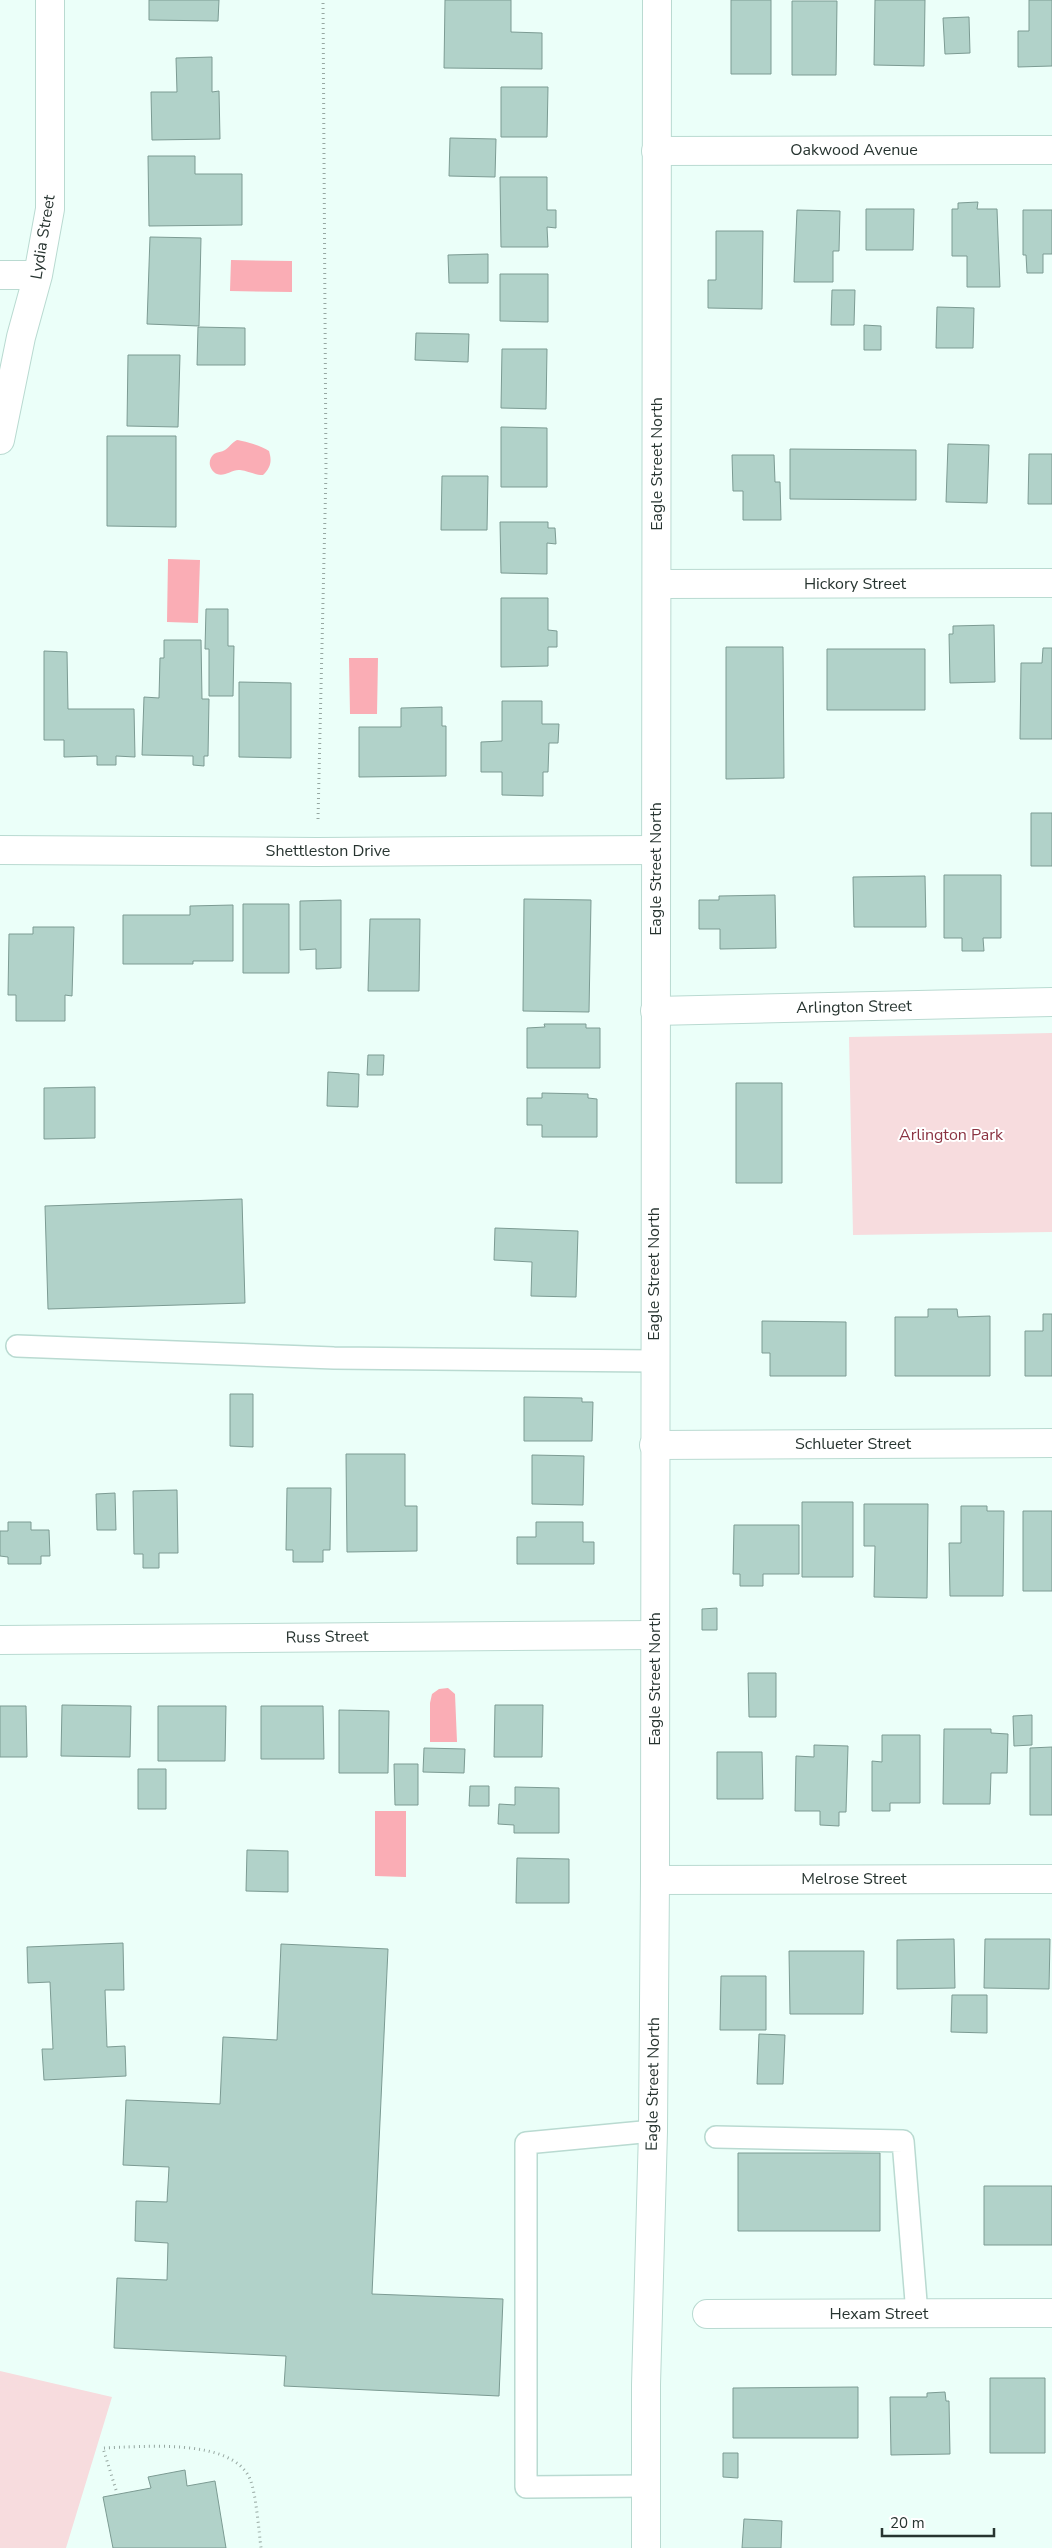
<svg xmlns="http://www.w3.org/2000/svg" width="1052" height="2548" viewBox="0 0 1052 2548" font-family="'Nunito Sans',sans-serif">
	<rect width="100%" height="100%" fill="#ebfff9"/>
	<path fill="#f7dcde" d="M1052,1033V1232L853,1235L849,1037Z
		M0,2371L112,2397L66,2548H0Z"/>
	<path fill="#faadb5" d="M231,260L292,261V292L230,291Z
		M237,440C245,441 262,446 269,451C272,461 271,467 263,475C254,475 249,471 240,470C232,469 225,477 217,474C209,470 207,460 214,454C217,452 222,452 225,450C230,447 231,443 237,440Z
		M168,559L200,560L198,623L167,622Z
		M349,658H378L377,714H350Z
		M448,1688L455,1694L457,1742H430V1703L432,1694L439,1689Z
		M375,1811H406V1877L375,1876Z"/>
	<path fill="#b1d2c9" stroke="#7c9b93" d="M149,0H219L218,21L149,20Z
		M445,0H511V32L542,33V69L444,68Z
		M731,0H771V74H731Z
		M875,0H925L924,66L874,65Z
		M1029,0H1052V66L1018,67V31H1029Z
		M792,1H837L836,75H792Z
		M969,17L970,53L945,54L943,18Z
		M212,57V92L219,91L220,139L152,140L151,92H177L176,58Z
		M501,87H548L547,137H501Z
		M450,138L496,139L495,177L449,176Z
		M148,156H195V174H242V225L149,226Z
		M500,177H547V210H556V228L547,227L548,247H501Z
		M978,202L977,209H997L1000,287H967V256H952V209H958V203Z
		M866,209H914L913,250H866Z
		M797,210L840,211L839,251H833V282H794Z
		M1023,210H1052V254H1043V273H1027L1026,255H1023Z
		M716,231H763L762,309L708,308V280H716Z
		M150,237L201,238L199,326L147,324Z
		M488,254V283H449L448,255Z
		M500,274H548V322L500,321Z
		M832,290H855L854,325H831Z
		M937,307L974,308L973,348H936Z
		M864,325L881,326V350H864Z
		M198,327L245,328V365H197Z
		M416,333L469,334L468,362L415,360Z
		M502,349H547L546,409L501,408Z
		M128,355H180L178,427L127,426Z
		M501,427L547,428V487H501Z
		M107,436H176V527L107,526Z
		M948,444L989,445L987,503L946,502Z
		M790,449L916,450V500L790,499Z
		M1029,454H1052V504H1028Z
		M732,455H774L775,482H780L781,520H743V491H733Z
		M442,476H488L487,530H441Z
		M500,522H548V528H555L556,544L547,543V574L501,573Z
		M501,598H548V630L557,631V647H548V666L501,667Z
		M206,609H228V646H234L233,696H209V649H205Z
		M994,625L995,682L950,683L949,634H953V626Z
		M164,640H201L202,699H209L208,756H204V766L193,765V756L142,755L144,697L159,698L160,658H164Z
		M726,647H783L784,778L726,779Z
		M1043,648H1052V739H1020L1021,663H1042Z
		M827,649H925V710H827Z
		M44,651L67,652L68,709H134L135,757L116,756V765H97V756L64,757V740H44Z
		M239,682L291,683V758L239,757Z
		M502,701H542V724H559L558,743H549L548,772H543V796L502,795V772H481V742L502,741Z
		M442,707V726H446V776L359,777V727H401V708Z
		M1031,813H1052V866H1031Z
		M944,875H1001V938H983L984,951H962V938H944Z
		M925,876L926,927H854L853,877Z
		M775,895L776,948L720,949V929H699V900H719V896Z
		M524,899L591,900L589,1012L523,1011Z
		M341,900V968L316,969V949L300,950V901Z
		M243,904H289V973H243Z
		M233,905V961H193V964H123V915H190V906Z
		M370,919H420L419,991H368Z
		M33,927H74L72,996L65,995V1021H16V995H8L9,934H33Z
		M544,1024H586V1028H600V1068H527V1028L545,1027Z
		M368,1055H384L383,1075H367Z
		M328,1072L359,1074L358,1107L327,1106Z
		M736,1083H782V1183H736Z
		M95,1087V1138L44,1139V1088Z
		M542,1093L588,1094V1098L597,1099V1137H542V1125H527V1098H542Z
		M242,1199L245,1303L48,1309L45,1206Z
		M495,1228L578,1231L576,1297L531,1296L532,1262L494,1260Z
		M928,1309H957L958,1317L990,1316V1376H895V1317H928Z
		M1043,1314H1052V1376H1025V1331H1043Z
		M762,1321L846,1322V1376H770V1353H762Z
		M230,1394H253V1447L230,1446Z
		M524,1397L582,1398V1402H593L592,1441H524Z
		M346,1454H405V1506H417V1551L347,1552Z
		M532,1455L584,1456L583,1505L532,1504Z
		M287,1488H331L330,1550H323V1562H293V1550H286Z
		M177,1490L178,1553H159V1568H143V1554H134L133,1491Z
		M115,1493L116,1530H97L96,1494Z
		M802,1502H853V1577H802Z
		M864,1504H928L927,1598L874,1597L875,1546H864Z
		M961,1506H987V1511H1004L1003,1596H950L949,1543H961Z
		M1023,1511H1052V1591H1023Z
		M8,1522H31V1530H49L50,1556H41V1564H8V1557L0,1556V1531H8Z
		M536,1522H583V1542H594V1564H517V1537H536Z
		M734,1525H799V1574H763V1586H740V1574H733Z
		M717,1608V1630H702V1609Z
		M748,1673H776V1717H749Z
		M62,1705L131,1706L130,1757L61,1756Z
		M495,1705H543L542,1757H494Z
		M0,1706H26L27,1757H0Z
		M158,1706H226L225,1761H158Z
		M261,1706H323L324,1759H261Z
		M339,1710L389,1711L388,1773H339Z
		M1032,1715V1745L1014,1746L1013,1716Z
		M944,1729H991V1733L1008,1734L1007,1773H991L990,1804H943Z
		M882,1735H920V1803H890V1811H872V1761L882,1762Z
		M814,1745L848,1746L846,1812H839V1826L820,1825V1811H795L796,1756L814,1757Z
		M1052,1747V1815H1030V1748Z
		M424,1748L465,1749L464,1773L423,1772Z
		M717,1752H762L763,1799H717Z
		M394,1764H418V1805H395Z
		M138,1769H166V1809H138Z
		M470,1786H489V1806H469Z
		M515,1787L559,1788V1833H514V1825L498,1824L499,1804L515,1805Z
		M247,1850L288,1851V1892L246,1891Z
		M517,1858L569,1859V1903H516Z
		M954,1939L955,1988L897,1989V1940Z
		M985,1939H1050L1049,1989L984,1988Z
		M123,1943L124,1990H105L107,2047L125,2046L126,2076L44,2080L42,2049H53L50,1982L28,1983L27,1947Z
		M281,1944L388,1949L372,2294L503,2299L499,2396L284,2386L286,2356L114,2348L117,2278L167,2280L168,2243L135,2241L136,2201L167,2202L169,2167L123,2165L126,2100L220,2104L223,2037L277,2040Z
		M789,1951H864L863,2014H790Z
		M721,1976H766V2030H720Z
		M952,1995H987V2033L951,2032Z
		M759,2034L785,2035L783,2084H757Z
		M738,2153H880V2231H738Z
		M984,2186H1052V2245H984Z
		M990,2378H1045V2453H990Z
		M858,2387V2438H733V2388Z
		M945,2392L946,2401H949L950,2454L891,2455L890,2397H927V2393Z
		M723,2453H738V2478L723,2477Z
		M185,2470L187,2486L215,2481L226,2548H113L103,2497L151,2488L148,2477Z
		M744,2519L782,2521L781,2548H742Z"/>
	<g fill="none" stroke-linecap="round" stroke-linejoin="round">
		<g stroke="#b9dad1" stroke-width="24">
			<path id="service" d="M17,1346L334,1358L654,1361
				M716,2137L903,2141L917,2314
				M647,2486L526,2487V2143L653,2131"/>
		</g>
		<g stroke="#b9dad1" stroke-width="30">
			<path id="minor" d="M656,151L1052,150
				M0,275H38
				M0,440L21,337L38,275L50,209V0
				M658,584L1052,583
				M0,850L317,852L656,850
				M655,1011L1052,1002
				M654,1445L1052,1443
				M0,1640L655,1635
				M655,1880L1052,1879
				M707,2314L1052,2313"/>
		</g>
		<g stroke="#b9dad1" stroke-width="30">
			<path id="secondary" d="M646,2548V2385L653,2131L655,1880L657,0"/>
		</g>
		<path stroke="#96a7a1" stroke-width="3" stroke-dasharray="1 4" stroke-linecap="butt" d="M318,819L326,471L323,0
			M116,2490L103,2448C141,2447 232,2437 250,2479C256,2493 259,2532 261,2548"/>
		<use href="#service" stroke="#fff" stroke-width="21"/>
		<use href="#minor" stroke="#fff" stroke-width="28"/>
		<use href="#secondary" stroke="#fff" stroke-width="28"/>
	</g>
	<g text-anchor="middle" dominant-baseline="central" stroke-width="4" stroke-linejoin="round" paint-order="stroke">
		<g font-size="16" fill="#273430" stroke="#fff">
			<text x="854" y="150">Oakwood Avenue</text>
			<text transform="translate(43 237) rotate(-81)">Lydia Street</text>
			<text transform="translate(657 464) rotate(-90)">Eagle Street North</text>
			<text x="855" y="584">Hickory Street</text>
			<text x="328" y="851">Shettleston Drive</text>
			<text transform="translate(656 869) rotate(-90)">Eagle Street North</text>
			<text transform="translate(854 1007) rotate(-1)">Arlington Street</text>
			<text transform="translate(654 1274) rotate(-90)">Eagle Street North</text>
			<text x="853" y="1444">Schlueter Street</text>
			<text transform="translate(327 1637) rotate(-1)">Russ Street</text>
			<text transform="translate(655 1679) rotate(-90)">Eagle Street North</text>
			<text x="854" y="1879">Melrose Street</text>
			<text transform="translate(653 2084) rotate(-89)">Eagle Street North</text>
			<text x="879" y="2314">Hexam Street</text>
		</g>
		<g font-size="16" fill="#8b3342" stroke="#fff">
			<text x="951" y="1135">Arlington Park</text>
		</g>
	</g>
	<path d="M882 2528v8h112v-8" fill="none" stroke="#273430" stroke-width="2.5"/>
	<text x="890" y="2528" font-size="15" fill="#273430" stroke="#ffffff" stroke-width="4" paint-order="stroke">20 m</text>
</svg>
